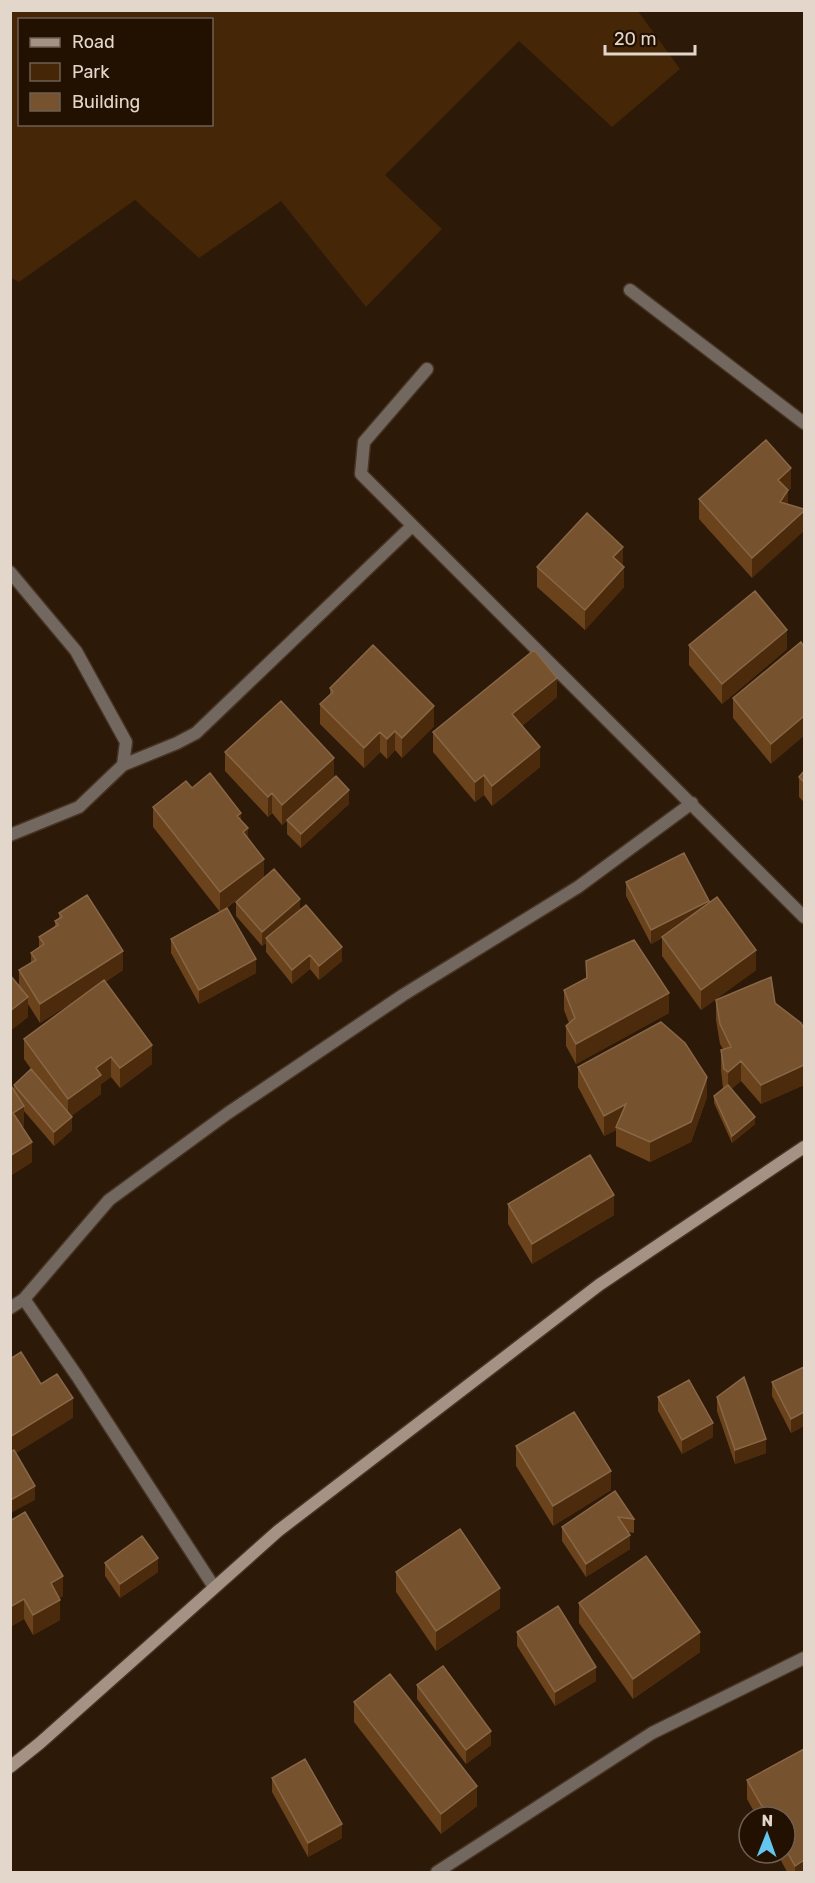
<svg xmlns="http://www.w3.org/2000/svg" width="815" height="1883" viewBox="0 0 815 1883" font-family="Rubik,sans-serif">
	<rect width="100%" height="100%" fill="#2c1908"/>
	<path fill="#452607" fill-rule="evenodd" d="M10,11H638L680,69L612,127L519,41L385,175L442,229L366,307L281,201L199,258L135,200L19,282L10,277ZM20,20H212V124H20Z"/>
	<g fill="none" stroke-linecap="round" stroke-linejoin="round">
		<g stroke="#463323" stroke-width="15">
			<path id="street" d="M630,290L804,423
				M427,369L364,442L361,474L804,917
				M10,572L76,651L126,742L123,765L79,807L10,835
				M123,765L177,743L196,733L412,526
				M24,1299L109,1200L228,1113L403,995L578,887L692,803
				M10,1308L24,1299L77,1376L214,1587
				M437,1872L652,1733L804,1658"/>
		</g>
		<g stroke="#463323" stroke-width="15">
			<path id="secondary" d="M10,1767L40,1743L278,1531L599,1285L804,1147"/>
		</g>
		<use href="#street" stroke="#73685f" stroke-width="12"/>
		<use href="#secondary" stroke="#a49285" stroke-width="12"/>
	</g>
	<path fill="#6a421b" d="M791,488L788,491L752,578L699,519V499Z
		M537,567L624,587L585,630L537,587Z
		M801,642L771,764L733,718V698Z
		M689,645L787,649L722,704L689,665Z
		M330,688L434,726L402,758L395,750L387,759L380,752L364,768L320,724V704L330,695Z
		M557,697L522,726L540,767L492,806L484,795L475,802L433,752V732Z
		M225,752L334,778L349,804L301,848L287,834V821L282,825L272,813L268,817L225,771Z
		M804,771V802L799,797V777Z
		M192,788L241,821L264,878L300,910L342,961L319,980L310,969L292,984L266,952V943L262,946L236,916V902L253,887L224,910L256,973L199,1004L171,953V939L220,912L153,827V807Z
		M626,882L709,902L756,970L701,1010L662,956V938L651,944L626,896Z
		M59,913L123,970L105,982L152,1064L120,1088L111,1077L101,1084V1094L71,1116L72,1130L54,1146L24,1111V1126L22,1127L32,1162L10,1176L14,1085L31,1069L24,1059V1039L78,999L40,1023L28,1004V1017L10,1031V975L19,986V970L31,963V953L39,947V937L55,927V921L59,919Z
		M586,961L669,1013L576,1064L566,1046V1026L569,1023L564,1010V990L586,978Z
		M716,1000L775,1003L804,1029V1085L761,1104L741,1081L731,1089L755,1124L732,1143L714,1103V1096L723,1088L721,1070V1050L723,1049L720,1044L716,1020Z
		M578,1067L707,1097L691,1142L650,1162L616,1146V1130L604,1136L578,1087Z
		M508,1204L614,1215L532,1264L508,1224Z
		M804,1367V1426L791,1433L772,1396V1382Z
		M658,1397L713,1437L682,1454L658,1411Z
		M717,1397L766,1453L735,1464L717,1411Z
		M516,1446L611,1490L553,1526L516,1466Z
		M615,1491L634,1519V1533L628,1532L630,1549L586,1577L562,1541V1527Z
		M10,1521L63,1596L59,1598L60,1620L33,1635L24,1619L10,1627Z
		M105,1563L158,1572L120,1598L105,1576Z
		M396,1572L500,1608L436,1651L396,1592Z
		M579,1603L700,1652L633,1699L579,1623Z
		M517,1632L596,1681L555,1706L517,1646Z
		M417,1685L491,1745L466,1764L417,1699Z
		M354,1702L477,1806L441,1834L354,1722Z
		M804,1749V1872H787L777,1853H785V1817H757L747,1799V1780Z
		M272,1778L342,1838L308,1857L272,1792Z"/>
	<path fill="#4c2b0c" d="M791,468V488L788,491V510L780,521L778,480Z
		M804,511V531L752,578V558Z
		M623,547V567L613,557Z
		M624,567V587L585,630V610Z
		M787,630V649L722,704V684Z
		M557,678V697L512,734V714Z
		M434,706V726L402,758V738Z
		M804,716V736L771,764V744Z
		M395,731V750L387,759V739Z
		M380,732V752L364,768V748Z
		M540,747V767L492,806V786Z
		M334,758V778L282,825V805Z
		M484,775V795L475,802V782Z
		M349,790V804L301,848V834Z
		M272,793V813L268,817V797Z
		M241,813V833L237,816Z
		M248,828V848L243,832Z
		M264,859V879L220,912V892Z
		M300,899V913L266,938V943L262,946V932Z
		M709,901V915L651,944V930Z
		M342,947V961L319,980V966Z
		M756,950V970L701,1010V990Z
		M123,951V970L40,1023V1004Z
		M310,955V969L292,984V970Z
		M256,959V973L199,1004V990Z
		M669,993V1013L576,1064V1044Z
		M28,997V1017L10,1031V1011Z
		M152,1045V1064L120,1088V1068Z
		M111,1057V1077L101,1084V1094L68,1119V1099L96,1068Z
		M741,1061V1081L728,1092V1072Z
		M804,1065V1085L761,1104V1085Z
		M707,1077V1097L691,1142L650,1162V1142Z
		M626,1104L616,1127V1130L604,1136V1116Z
		M24,1106V1126L13,1132V1113Z
		M72,1117V1130L54,1146V1132Z
		M755,1117V1124L732,1143V1136Z
		M32,1142V1162L10,1176V1156Z
		M614,1195V1215L532,1264V1244Z
		M73,1398V1418L10,1457V1437Z
		M804,1412V1426L791,1433V1419Z
		M713,1423V1437L682,1454V1440Z
		M766,1439V1453L735,1464V1450Z
		M611,1471V1490L553,1526V1506Z
		M35,1486V1500L11,1513V1500Z
		M630,1535V1549L586,1577V1564Z
		M158,1558V1572L120,1598V1584Z
		M63,1576V1596L51,1603V1583Z
		M500,1588V1608L436,1651V1631Z
		M24,1599V1619L10,1627V1607Z
		M60,1600V1620L33,1635V1615Z
		M700,1632V1652L633,1699V1679Z
		M596,1667V1681L555,1706V1692Z
		M491,1731V1745L466,1764V1750Z
		M477,1786V1806L441,1834V1814Z
		M342,1824V1838L308,1857V1843Z
		M804,1860V1872H795V1866Z"/>
	<path fill="#77522e" stroke="#886747" stroke-width="1.5" d="M766,440L791,468L778,480L788,490L780,502L804,509V511L752,558L699,499Z
		M587,513L623,547L613,557L624,567L585,610L537,567Z
		M755,591L787,630L722,684L689,645Z
		M801,642L804,647V716L771,744L733,698Z
		M373,645L434,706L402,738L395,731L387,739L380,732L364,748L320,704L333,692L330,688Z
		M534,650L557,678L512,714L540,747L492,786L484,775L475,782L433,732Z
		M281,701L334,758L282,805L272,793L268,797L225,752Z
		M804,771V782L799,777Z
		M210,773L241,813L237,816L248,828L243,832L264,859L220,892L153,807L186,781L192,788Z
		M336,776L349,790L301,834L287,820Z
		M684,853L709,901L651,930L626,882Z
		M274,869L300,899L262,932L236,902Z
		M87,895L123,951L40,1004L19,970L36,960L31,953L44,944L39,937L58,925L55,921L62,917L59,913Z
		M717,897L756,950L701,990L662,937Z
		M306,905L342,947L319,966L310,955L292,970L266,938Z
		M227,908L256,959L199,990L171,939Z
		M634,940L669,993L576,1044L566,1026L575,1018L564,990L587,978L586,961Z
		M10,975L28,997L10,1011Z
		M771,977L775,1003L801,1023L804,1029V1065L761,1085L741,1061L728,1072L724,1069L721,1050L731,1047L720,1024L716,1000Z
		M104,980L152,1045L120,1068L111,1057L96,1068L101,1075L68,1099L24,1039Z
		M661,1022L685,1043L707,1077L691,1122L650,1142L616,1127L626,1104L604,1116L578,1067Z
		M31,1069L72,1117L54,1132L14,1085Z
		M10,1084L24,1106L13,1113L32,1142L10,1156Z
		M728,1085L755,1117L732,1136L714,1096Z
		M590,1155L614,1195L532,1244L508,1204Z
		M21,1352L41,1384L57,1374L73,1398L10,1437V1359Z
		M804,1367V1412L791,1419L772,1382Z
		M744,1377L766,1439L735,1450L717,1397Z
		M689,1380L713,1423L682,1440L658,1397Z
		M574,1412L611,1471L553,1506L516,1446Z
		M14,1450L35,1486L11,1500L10,1498V1452Z
		M615,1491L634,1519L618,1517L630,1535L586,1564L562,1527Z
		M25,1512L63,1576L51,1583L60,1600L33,1615L24,1599L10,1607V1521Z
		M460,1529L500,1588L436,1631L396,1572Z
		M142,1536L158,1558L120,1584L105,1563Z
		M646,1556L700,1632L633,1679L579,1603Z
		M558,1606L596,1667L555,1692L517,1632Z
		M443,1666L491,1731L466,1750L417,1685Z
		M390,1674L477,1786L441,1814L354,1702Z
		M804,1749V1860L795,1866L785,1848V1817H768L747,1780Z
		M305,1759L342,1824L308,1843L272,1778Z"/>
	<rect width="815" height="1883" fill="none" stroke="#e3d6cb" stroke-width="24"/>
	<rect x="18" y="18" width="195" height="108" fill="#221001" stroke="#6f5f52" stroke-width="1.5"/>
	<rect x="30" y="38" width="30" height="9" fill="#a49285" stroke="#6f5f52" stroke-width="1.5"/>
	<text x="72" y="48" font-size="18" fill="#e3d6cb">Road</text>
	<rect x="30" y="63" width="30" height="18" fill="#452607" stroke="#6f5f52" stroke-width="1.5"/>
	<text x="72" y="78" font-size="18" fill="#e3d6cb">Park</text>
	<rect x="30" y="93" width="30" height="18" fill="#77522e" stroke="#6f5f52" stroke-width="1.5"/>
	<text x="72" y="108" font-size="18" fill="#e3d6cb">Building</text>
	<g transform="translate(767 1835) rotate(1)"><circle r="28" fill="#221001" stroke="#6f5f52" stroke-width="1.5"/>
	<path d="M0-4.5L10 22L0 15L-10 22Z" fill="#64c5ee"/>
	<text y="-9" font-size="16" font-weight="bold" text-anchor="middle" fill="#e3d6cb">N</text>
	</g>
	<path d="M605 45v9h90v-9" fill="none" stroke="#e3d6cb" stroke-width="3"/>
	<text x="614" y="45" font-size="18" fill="#e3d6cb" stroke="#221001" stroke-width="4.5" paint-order="stroke">20 m</text>
</svg>
